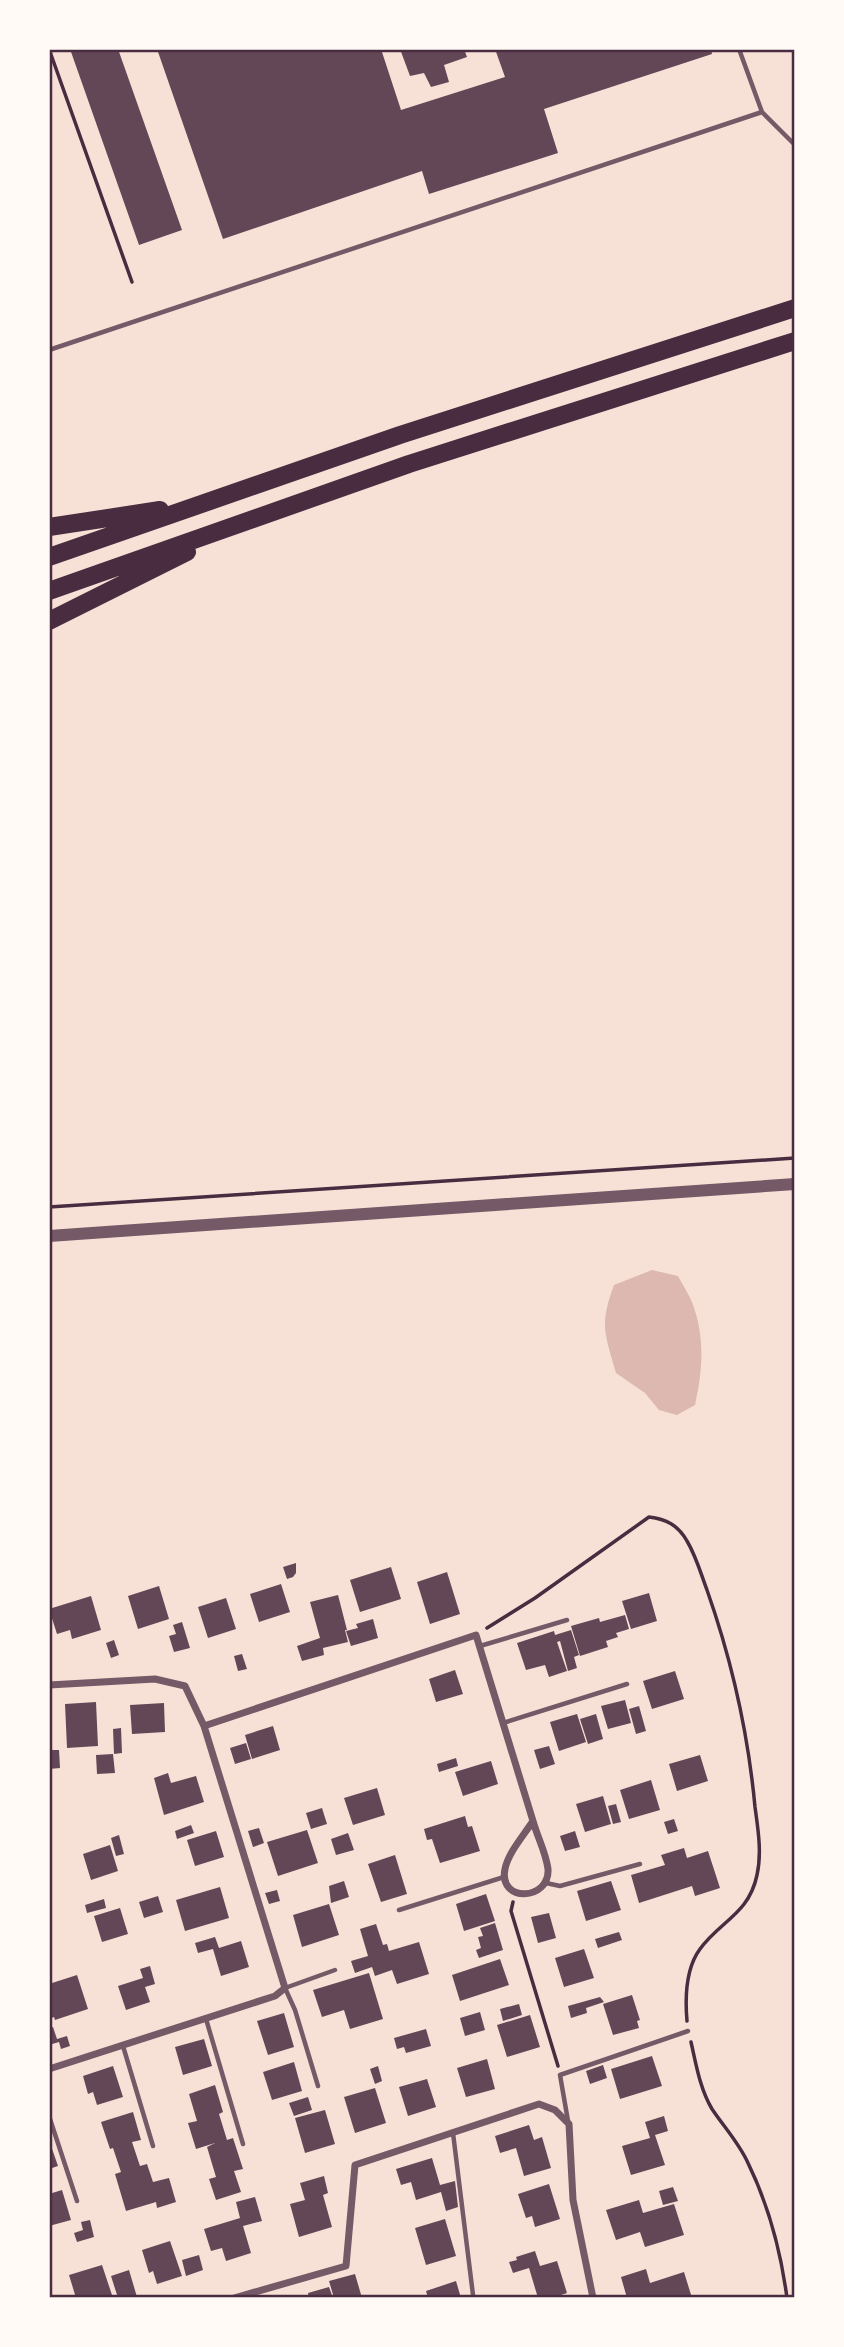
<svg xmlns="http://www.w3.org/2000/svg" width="844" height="2347" viewBox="0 0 844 2347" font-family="'Archivo Narrow',sans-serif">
	<rect width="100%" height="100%" fill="#f7e1d7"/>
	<path fill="#dcb8b0" d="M652,1270L678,1276C684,1287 692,1299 695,1311C705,1342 702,1375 695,1405L677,1415L659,1410L645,1393L616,1373C605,1334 599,1325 614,1285Z"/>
	<path fill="#644757" d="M70,49H118L182,230L139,245Z
		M157,49H381L401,110L505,77L495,49H711L712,54L544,109L558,153L429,194L422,171L223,239Z
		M400,49H464L467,57L444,65L449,82L431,87L424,73L410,76Z
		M296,1563V1573L293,1577L287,1579L283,1567Z
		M391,1567L401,1599L360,1612L350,1580Z
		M447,1572L460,1614L430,1624L417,1582Z
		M281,1584L290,1612L259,1622L250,1594Z
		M159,1586L169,1619L138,1629L128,1596Z
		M649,1593L657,1621L631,1629L622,1601Z
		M338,1595L347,1630H345L348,1642L323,1648L324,1655L302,1661L297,1646L320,1638L310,1602Z
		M91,1596L101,1630L72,1639L70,1630L57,1634L49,1609Z
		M226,1598L236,1629L208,1638L198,1607Z
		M625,1615L629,1629L616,1633L618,1637L606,1641L608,1647L580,1656L571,1626L599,1618L600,1622Z
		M373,1619L378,1638L351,1646L346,1631L358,1628L356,1624Z
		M182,1622L190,1648L174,1652L169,1636L176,1634L173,1625Z
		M571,1630L579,1655L574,1657L577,1668L568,1671L560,1641L557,1642L567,1671L549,1677L545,1665L526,1670L517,1643L554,1631L555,1635Z
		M114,1640L119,1655L111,1658L106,1643Z
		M242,1654L247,1669L238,1671L234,1656Z
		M455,1670L463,1694L436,1702L429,1679Z
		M675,1671L684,1699L652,1709L643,1681Z
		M625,1700L631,1723L608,1729L601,1706Z
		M96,1702L98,1746L67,1748L65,1704Z
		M164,1703L165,1732L132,1734L130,1705Z
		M639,1706L646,1731L636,1734L629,1709Z
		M577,1714L586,1742L559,1751L550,1722Z
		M596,1714L603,1739L588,1744L580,1719Z
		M273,1726L280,1750L252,1759L245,1735Z
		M121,1728L122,1753L114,1754L113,1729Z
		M246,1743L251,1759L235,1764L230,1748Z
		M549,1746L555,1764L540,1769L534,1750Z
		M49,1750H59L60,1768L49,1769Z
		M113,1754L115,1773L97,1774L96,1755Z
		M700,1755L708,1781L677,1791L669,1764Z
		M456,1758L458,1766L439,1772L437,1764Z
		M491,1761L498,1784L463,1796L455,1772Z
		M168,1773L171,1783L196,1776L204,1802L164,1815L154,1778Z
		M651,1780L660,1810L629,1819L620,1790Z
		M377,1788L385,1815L353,1825L344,1798Z
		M603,1796L611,1824L585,1832L576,1804Z
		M616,1804L621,1822L613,1824L608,1806Z
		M322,1808L327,1824L311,1829L306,1813Z
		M465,1816L468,1827L472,1826L480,1851L440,1863L432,1839L427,1840L424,1829Z
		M674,1819L678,1831L668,1834L664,1822Z
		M191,1825L194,1833L177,1839L175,1831Z
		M259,1828L264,1843L253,1847L248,1831Z
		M307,1830L318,1863L278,1876L267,1842Z
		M216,1831L224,1857L195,1866L187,1840Z
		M575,1831L580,1847L565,1851L560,1836Z
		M348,1833L354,1850L336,1855L331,1839Z
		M119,1835L124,1854L116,1856L111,1838Z
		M110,1845L118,1871L91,1880L83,1854Z
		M684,1848L687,1858L708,1851L720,1888L695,1896L692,1886L639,1903L631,1875L665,1865L661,1855Z
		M395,1855L407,1894L381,1902L368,1864Z
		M344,1881L349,1897L331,1903L329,1886Z
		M611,1881L621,1910L586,1921L577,1891Z
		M220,1887L229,1918L185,1931L176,1900Z
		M277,1890L280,1901L269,1904L265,1893Z
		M486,1894L495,1921L464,1931L456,1904Z
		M158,1896L163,1912L144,1918L139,1902Z
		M104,1899L106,1908L87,1913L85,1905Z
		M329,1904L339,1935L302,1947L293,1915Z
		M120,1908L128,1934L102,1942L94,1916Z
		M549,1913L556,1938L538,1943L531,1917Z
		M495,1923L503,1950L479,1958L476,1950L481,1948L478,1937L483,1936L480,1928Z
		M376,1924L383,1945L387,1944L389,1951L419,1942L429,1974L397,1984L392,1970L375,1976L372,1967L355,1973L351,1961L368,1956L360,1929Z
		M619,1932L622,1940L598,1948L595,1939Z
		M215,1937L219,1948L241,1941L249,1967L221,1976L213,1949L198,1953L195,1943Z
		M584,1949L594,1978L564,1987L555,1958Z
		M500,1959L509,1985L460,2001L452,1975Z
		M150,1966L155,1984L145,1987L150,2002L126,2010L118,1986L143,1978L140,1969Z
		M369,1973L383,2019L350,2029L344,2010L322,2017L313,1990Z
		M77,1975L88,2009L55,2020L54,2017L49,2019V1984Z
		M632,1995L640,2020L637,2021L639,2028L613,2035L603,2004Z
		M600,1997L604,2002L586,2008L587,2013L571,2018L568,2006Z
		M519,2004L522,2015L503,2021L500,2009Z
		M480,2012L485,2030L465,2036L460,2018Z
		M284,2013L294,2047L268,2055L257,2021Z
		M530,2015L540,2047L507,2057L497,2025Z
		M53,2027L57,2039L67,2036L70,2046L61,2049L59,2042L49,2045V2028Z
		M426,2029L431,2046L406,2053L404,2047L397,2049L394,2038Z
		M204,2039L212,2066L183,2075L175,2047Z
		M652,2056L662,2086L620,2099L611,2069Z
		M487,2059L495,2089L466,2097L457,2068Z
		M294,2062L302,2091L272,2100L263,2072Z
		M603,2065L607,2078L590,2084L586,2071Z
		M113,2066L123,2097L97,2105L93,2092L88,2094L83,2076Z
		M378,2066L382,2081L375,2084L370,2069Z
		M427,2079L436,2107L408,2116L399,2087Z
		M215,2085L223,2112L219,2114L227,2140L233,2138L243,2169L234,2171L241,2192L216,2200L209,2179L216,2177L207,2147L215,2143L196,2149L188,2123L197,2121L189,2094Z
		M375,2088L386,2123L355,2133L344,2097Z
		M308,2097L312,2110L294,2116L289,2103Z
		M325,2110L335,2144L305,2153L295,2118Z
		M133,2112L141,2140L132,2142L140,2166L147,2164L153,2182L169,2178L176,2202L157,2208L156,2202L126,2211L115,2174L121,2172L113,2148L110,2149L101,2122Z
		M664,2116L668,2131L655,2135L665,2165L631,2175L622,2146L650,2138L645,2122Z
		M529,2125L534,2140L542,2137L551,2168L524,2176L516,2148L500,2153L495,2136Z
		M49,2140L58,2166L49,2169Z
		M432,2158L440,2185L455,2181L458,2207L446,2211L441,2192L416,2200L411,2182L401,2185L396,2169Z
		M324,2176L328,2193L323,2195L332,2227L299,2237L290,2204L305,2200L300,2183Z
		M549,2184L560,2219L535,2227L532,2216L526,2218L518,2194Z
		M673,2187L678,2201L663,2205L659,2191Z
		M62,2190L71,2220L49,2226V2194Z
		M255,2197L262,2221L243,2226L251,2253L226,2261L222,2248L211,2251L204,2229L240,2218L236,2202Z
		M639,2200L643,2213L674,2204L684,2235L645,2247L640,2232L616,2240L606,2210Z
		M445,2219L456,2256L426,2265L415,2228Z
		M90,2220L94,2237L77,2242L74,2233L83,2230L81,2222Z
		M170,2241L182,2276L157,2284L153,2271L149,2273L142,2250Z
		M535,2251L540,2266L557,2261L567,2293L552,2298H538L529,2268L513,2273L509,2262L517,2260L516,2257Z
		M199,2255L203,2270L186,2276L182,2260Z
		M102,2265L113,2298H76L69,2275Z
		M646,2269L650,2283L684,2272L692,2298H651L650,2295L627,2298L621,2277Z
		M129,2270L137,2297L118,2298L111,2276Z
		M355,2274L362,2298H334L329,2281Z
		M456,2281L461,2298H428L426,2291Z
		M329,2287L333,2298H309L308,2293Z"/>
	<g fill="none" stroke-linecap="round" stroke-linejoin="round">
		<path stroke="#4a2c40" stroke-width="3.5" d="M49,49L132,282
			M49,1207L795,1158
			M487,1628L535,1598L649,1517C666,1519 678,1525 687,1541C696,1556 701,1574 707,1590C732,1661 748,1732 755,1807C758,1829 762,1853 757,1875C749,1914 720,1921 700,1949C686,1968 685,1998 687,2021
			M513,1902L511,1911L558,2066
			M691,2042C696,2064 700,2089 712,2109C724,2127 739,2143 748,2163C768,2204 781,2253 787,2298"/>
		<path stroke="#755966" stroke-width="4.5" d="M739,49L762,112
			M49,350L762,112L795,145
			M480,1646L567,1620
			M503,1723L627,1684
			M546,1883L560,1886L640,1864
			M399,1910L504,1877
			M206,2019L243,2144
			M123,2046L153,2146
			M318,2086L295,2010L285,1988L335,1970
			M49,2116L77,2201
			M568,2121L560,2075L688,2031
			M453,2133L473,2295"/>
		<path stroke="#755966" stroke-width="7" d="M49,1685L155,1679L185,1686L204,1726L285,1988L275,1996L49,2069
			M204,1726L476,1635L533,1821C524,1835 508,1853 505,1869C498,1903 550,1901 548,1869C546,1853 537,1836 533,1821
			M234,2298L346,2266L355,2165L539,2104L555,2110L569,2124L573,2200L593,2298"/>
		<path stroke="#755966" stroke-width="12" d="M49,1236L795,1184"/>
		<path stroke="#4a2c40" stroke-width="18" d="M49,527L160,510
			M49,557L400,435L795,308
			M49,591L409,464L795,341
			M49,621L187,552"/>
	</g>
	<rect width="844" height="2347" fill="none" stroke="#fffaf5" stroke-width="102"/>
	<rect x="51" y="51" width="742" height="2245" fill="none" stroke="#4a2c40" stroke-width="2.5"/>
</svg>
